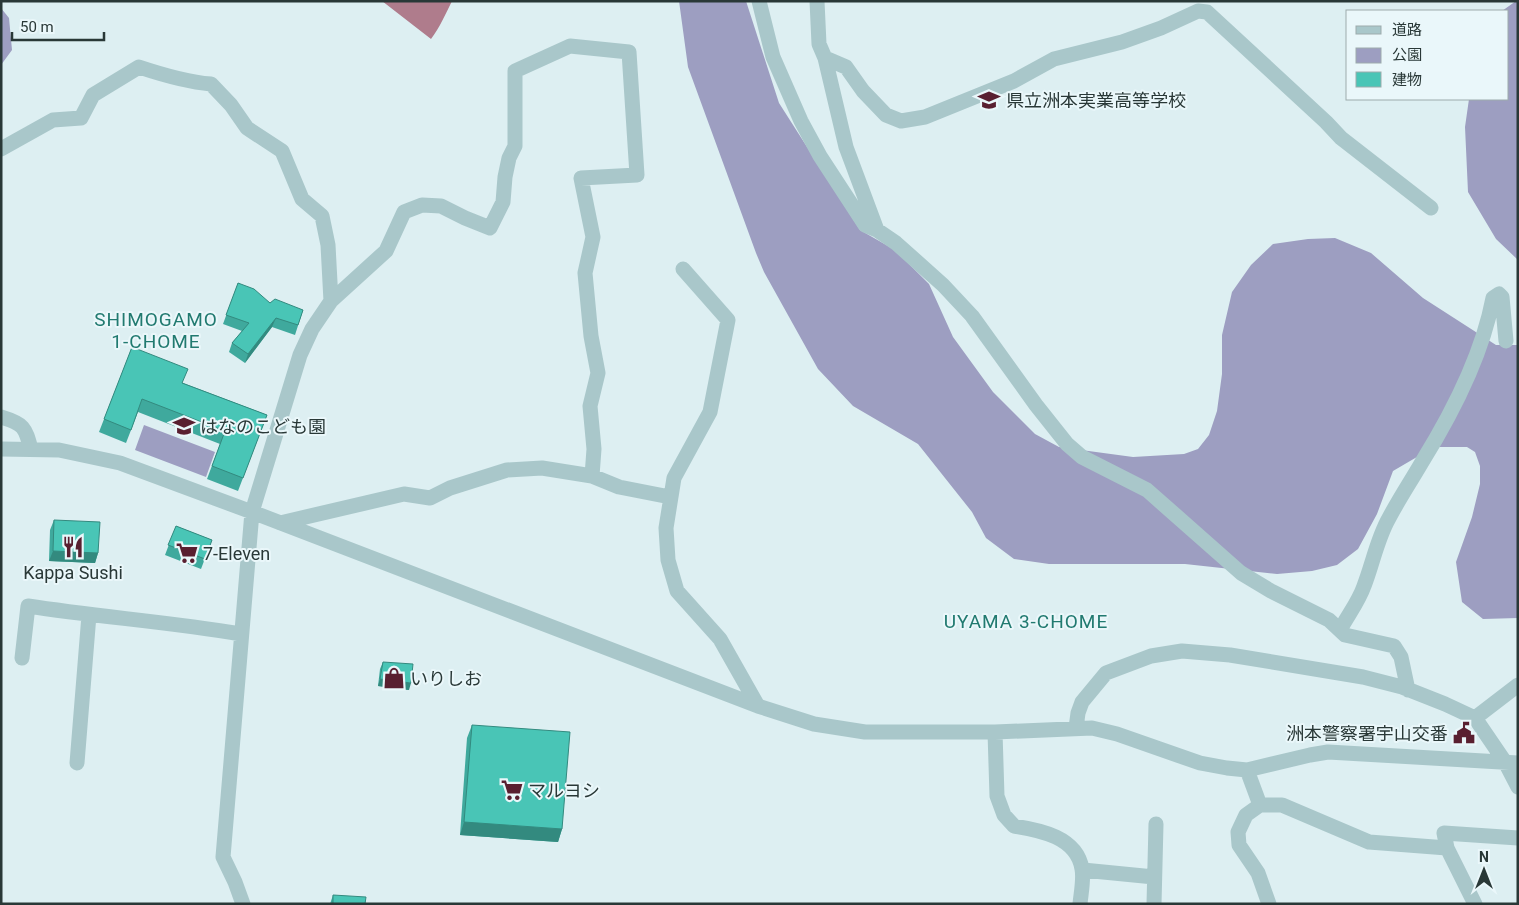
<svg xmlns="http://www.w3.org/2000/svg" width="1519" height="905" viewBox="0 0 1519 905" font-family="Roboto,'Noto Sans JP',sans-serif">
	<rect width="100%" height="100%" fill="#ddeff2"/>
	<path fill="#9d9ec1" d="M679,1H746L779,103L860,230L895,250L929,284L953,337L993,392L1035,434L1059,447L1133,457L1184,454L1198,449L1209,435L1217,411L1222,374V335L1232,292L1251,265L1273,244L1308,239L1335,238L1371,253L1423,298L1496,345H1518V618L1483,619L1462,602L1456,562L1472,517L1480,484V466L1475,452L1467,447H1434L1393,471L1377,514L1358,549L1337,565L1312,571L1277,574L1185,564H1049L1014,559L986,538L972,512L918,444L853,406L818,369L764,272L756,253L688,67Z
		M1516,1H1518V260L1496,239L1468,192L1465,127L1469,99H1508V11H1502Z
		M1,8L9,18L12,50L1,65Z
		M144,425L215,452L206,477L135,450Z"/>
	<path fill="#af7c8c" d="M382,1H452C445,15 440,27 431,39Z"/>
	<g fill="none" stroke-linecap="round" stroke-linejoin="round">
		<path stroke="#a9c7ca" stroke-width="15" d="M759,1L773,57L801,121L820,156L865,225L877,230L896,243L943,285L972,316L1036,405L1067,444L1082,457L1147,490L1241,573L1271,591L1329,620L1345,635L1394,646L1401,657L1408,690
			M817,1L819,44L825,58L846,147L877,230
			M825,58L846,67L863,91L886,115L901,121L925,117L1014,81L1054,59L1122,42L1161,28L1198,11L1207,12L1326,122L1341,138L1431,208
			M1,149L53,120L81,118L93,95L139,67C163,75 186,82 211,84L231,105L247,128L282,151L302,199L322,216L328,245L331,301
			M683,269L728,320L710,412L674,478L666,528L668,560L677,591L720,639L758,706
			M1,417C24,424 25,427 31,449
			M1,449L59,450L120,463L252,512L758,706L814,724L865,732H995L1092,728L1117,734L1200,763L1227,768L1247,770L1310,755L1328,752L1518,763
			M280,523L404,494L430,498L450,488L507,470L542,468L592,476L619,487L670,497
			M1340,630C1348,615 1359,601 1364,586C1373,563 1377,539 1389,518C1399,499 1411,481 1422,462C1453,412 1482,356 1493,298L1499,294L1502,297L1506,341
			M22,658L28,606C99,617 171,622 241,634
			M1475,718L1518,685
			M1076,728L1078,713L1082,702L1106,673L1151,656L1182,651L1230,655L1363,677L1402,687L1445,704L1475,718L1505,762L1518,787
			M995,732L997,796L1004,815L1014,826C1040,830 1077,837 1082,869C1084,879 1081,893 1080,904
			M77,763L89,615
			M1247,770L1260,805
			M1447,848L1444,833L1518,838
			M1083,870L1154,877
			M243,904L235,882L223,857L252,512L300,355L312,329L331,301L386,251L404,212L422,205L441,206L465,218L490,228L503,202L505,177L509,158L515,146V71L570,46L629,52L637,175L581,178L593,237L585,273L591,336L598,373L590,406L594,449L592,476
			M1154,904L1156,824
			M1269,904L1258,873L1239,845L1238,832L1246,815L1260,805H1282L1369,842L1447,848L1475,904"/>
	</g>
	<path fill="#3fa99d" d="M238,283L270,303L303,310L295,335L272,327L245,363L229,352L232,343L242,331L223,324Z
		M132,347L183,383L267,415L238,491L207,479L220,444L138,412L126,443L99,432Z
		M54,520L98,553L95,563L49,561L50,530Z
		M176,526L212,540L201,569L165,555Z
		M383,662L409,690L378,686L380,669Z
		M472,725L562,829L558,842L460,835L467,738Z
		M333,895L365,904H330Z"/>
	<path fill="#338a7f" d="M276,318L272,327L245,363L248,354Z
		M53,551L98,553L95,563L49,561Z
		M380,679L411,683L409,690L378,686Z
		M464,822L562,829L558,842L460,835Z"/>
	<path fill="#49c5b6" stroke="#338a7f" d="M238,283L254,289L270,303L275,299L303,310L298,325L276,318L248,354L232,343L249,323L226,315Z
		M132,347L188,369L182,383L267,415L243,478L212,466L225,431L142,399L131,430L104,419Z
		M54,520L100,522L98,553L53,551Z
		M176,526L212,540L205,559L168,545Z
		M383,662L413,664L411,683L380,679Z
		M472,725L570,732L562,829L464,822Z
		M333,895L366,897L365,904H333Z"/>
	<defs>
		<g id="school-bare" transform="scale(1.725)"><path d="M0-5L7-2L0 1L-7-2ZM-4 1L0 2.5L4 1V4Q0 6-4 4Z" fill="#591f30" stroke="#eaf7fa" stroke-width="2.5" paint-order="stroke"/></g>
		<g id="restaurant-bare" transform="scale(1.725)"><path d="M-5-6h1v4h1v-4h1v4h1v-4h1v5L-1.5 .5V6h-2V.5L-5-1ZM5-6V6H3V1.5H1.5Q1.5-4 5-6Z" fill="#591f30" stroke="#eaf7fa" stroke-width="2.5" paint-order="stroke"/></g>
		<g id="supermarket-bare" transform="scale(1.725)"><path d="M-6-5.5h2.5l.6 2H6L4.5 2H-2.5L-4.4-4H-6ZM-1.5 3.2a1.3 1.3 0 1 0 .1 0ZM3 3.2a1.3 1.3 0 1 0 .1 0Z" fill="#591f30" stroke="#eaf7fa" stroke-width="2.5" paint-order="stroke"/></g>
		<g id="shop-bare" transform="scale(1.725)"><path d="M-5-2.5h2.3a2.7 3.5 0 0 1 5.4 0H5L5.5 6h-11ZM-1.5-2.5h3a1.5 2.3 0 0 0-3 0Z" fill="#591f30" stroke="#eaf7fa" stroke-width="2.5" paint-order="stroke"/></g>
		<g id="civic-bare" transform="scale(1.725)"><path d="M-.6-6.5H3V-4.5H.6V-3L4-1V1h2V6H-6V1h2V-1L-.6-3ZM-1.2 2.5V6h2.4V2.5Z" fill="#591f30" stroke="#eaf7fa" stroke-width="2.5" paint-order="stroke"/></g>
	</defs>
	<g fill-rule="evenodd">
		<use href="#school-bare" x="989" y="100"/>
		<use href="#school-bare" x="184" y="426"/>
		<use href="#restaurant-bare" x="73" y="547"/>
		<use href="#supermarket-bare" x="187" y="553"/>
		<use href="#shop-bare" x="394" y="678"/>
		<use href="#civic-bare" x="1464" y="733"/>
		<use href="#supermarket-bare" x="512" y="790"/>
	</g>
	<g text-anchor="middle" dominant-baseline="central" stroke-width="4" stroke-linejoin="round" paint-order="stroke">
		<g font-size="18" fill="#293837" stroke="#eaf7fa" text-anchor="start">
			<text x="1006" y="100">県立洲本実業高等学校</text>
			<text x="200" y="426">はなのこども園</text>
			<text x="203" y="553">7-Eleven</text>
			<text x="73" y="572" text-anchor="middle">Kappa Sushi</text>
			<text x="410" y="678">いりしお</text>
			<text x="1448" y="733" text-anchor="end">洲本警察署宇山交番</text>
			<text x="528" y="790">マルヨシ</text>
		</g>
		<g font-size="19" letter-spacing="1" fill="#217a70" stroke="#eaf7fa">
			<text x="156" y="319">SHIMOGAMO<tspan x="156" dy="22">1-CHOME</tspan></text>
			<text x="1026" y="621">UYAMA 3-CHOME</text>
		</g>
	</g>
	<rect width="1519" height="905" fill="none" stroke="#293837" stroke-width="5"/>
	<rect x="1346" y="10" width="162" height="90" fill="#eaf7fa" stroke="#9dabac"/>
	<rect x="1356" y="26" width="25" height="8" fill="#a9c7ca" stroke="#9dabac"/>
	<text x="1392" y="35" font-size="15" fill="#293837">道路</text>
	<rect x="1356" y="48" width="25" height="15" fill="#9d9ec1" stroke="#9dabac"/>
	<text x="1392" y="60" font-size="15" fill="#293837">公園</text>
	<rect x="1356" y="72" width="25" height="15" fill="#49c5b6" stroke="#9dabac"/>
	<text x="1392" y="85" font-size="15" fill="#293837">建物</text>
	<g transform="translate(1484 870)" stroke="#eaf7fa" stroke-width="4" paint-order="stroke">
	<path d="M0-4L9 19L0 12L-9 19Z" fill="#293837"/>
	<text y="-8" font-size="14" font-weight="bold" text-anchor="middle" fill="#293837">N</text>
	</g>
	<path d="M12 32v8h92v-8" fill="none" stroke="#293837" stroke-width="2.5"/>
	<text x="20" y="32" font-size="15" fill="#293837" stroke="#eaf7fa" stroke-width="4" paint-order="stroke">50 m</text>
</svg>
